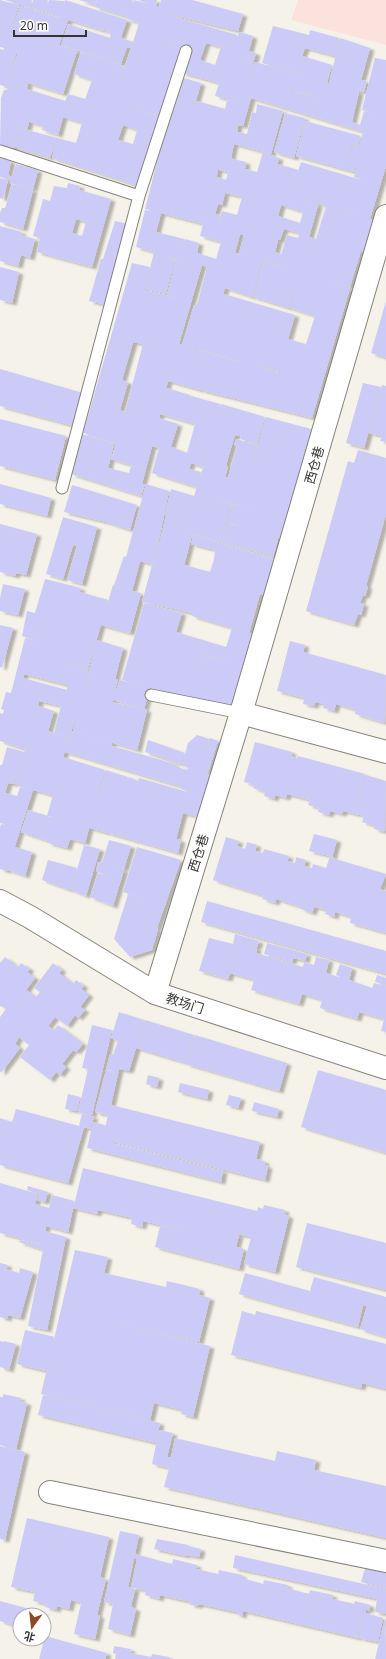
<svg xmlns="http://www.w3.org/2000/svg" width="386" height="1659" viewBox="0 0 386 1659" font-family="'Noto Sans','Noto Sans SC',sans-serif">
	<defs>
		<filter id="shadow"><feDropShadow dx="4.5" dy="2.5" stdDeviation="1" flood-color="#0004"/></filter>
	</defs>
	<rect width="100%" height="100%" fill="#f5f3e9"/>
	<path fill="#fce2dc" d="M298,0H386V45L291,20Z"/>
	<path fill="#cccbf8" fill-rule="evenodd" filter="url(#shadow)" d="M0,0L19,5L12,27L18,30L13,27L20,6L60,18L65,0L127,20L121,37L105,32L109,17L104,31L68,20L59,45L77,51L63,94L25,82L28,84L27,89L65,101L68,94L85,99L92,80L74,74L81,52L124,66L113,102L131,48L127,47L121,64L61,45L68,24L110,38L111,34L133,42L139,23L127,19L128,17L95,7L97,0H133L131,10L134,0L149,4L138,0H157L156,6L159,7L161,0H192L243,14L238,31L163,13L172,16L161,53L165,41L181,45L165,40L172,16L237,35L233,51L239,32L253,36L249,51L256,53L253,63L231,58L253,64L249,79L256,81L249,78L255,62L320,80L262,63L273,26L309,35L310,30L339,38L335,56L305,48L302,56L332,65L327,83H329L340,38L370,48L361,80L367,81L364,92L347,88L359,92L352,122L360,125L364,111L386,117V166L370,219L341,210L344,199L340,210L329,207L373,220L363,252L361,251L350,287L321,278L350,288L312,418L237,399L240,388L237,399L220,395L223,384L220,395L201,390L203,379L200,390L168,381L165,393L145,387L165,393L162,408L167,388L190,395L188,405L191,396L220,404L214,429L221,404L265,417L257,444L240,439L241,436L235,435L226,465L228,467L225,477L220,475L235,480L228,477L237,446L234,445L236,439L257,445L247,483L266,417L311,429L281,539L276,537L278,539L273,557L221,542L227,523L245,528L227,522L232,504L267,513L206,496L231,504L221,542L174,529L192,535L182,573L185,565L210,572L214,559L215,550L191,544L193,535L274,559L264,595L260,594L249,633L253,634L232,709L194,698V700L122,680L144,603L182,613L176,632L226,647L232,628L192,616L197,596L192,613L142,602L152,565L154,566L166,515H165L171,489L194,496L209,448L202,467L191,463L189,469L201,472L196,487L152,473L159,448L152,446L142,484H145L141,496L71,474L82,434L114,444L108,468L129,473L131,466L144,469L111,459L116,444L83,433L132,263L150,267L144,290L177,298L167,295L176,259H179L161,254L175,259L166,294L145,289L154,252L136,247L145,210L154,212L145,209L162,142L160,141L164,122L167,123L180,77L201,83L193,111L197,101L225,109L227,100L244,104L215,96L219,83L182,73L189,47L186,46L163,117L121,104L162,118L159,128L139,121L159,128L148,165L136,161L148,165L141,187L52,158L57,138L76,143L82,123L96,127L63,117L58,135L42,130L43,126L30,122L32,112L27,129L8,124L19,128L13,149L0,145L1,98L26,105L1,98L4,90H7L8,87L0,85V49L4,50V48L0,47ZM206,43L221,47L215,65L200,60ZM21,44L8,81L24,87L6,80L8,81L16,54L7,51L17,54ZM289,89L315,96V97L289,90L286,98ZM251,98L363,132L359,147L353,145L348,157L352,144L358,146L361,136L305,121L296,156L354,172L358,161L354,177L375,184L301,162L290,196L298,170L278,164L274,176L279,158L263,152L257,172L245,169L246,162L176,145L231,158L234,144L271,154L283,111L257,104L256,113L252,112L247,134L237,132L238,125L243,126ZM123,125L137,130L133,144L118,140ZM219,165V170L228,172L226,180L217,177L215,185ZM326,180L319,204L326,206L316,239L312,238L309,248L312,237H309L318,205L296,198L318,204ZM213,190L242,197L237,215L222,211L217,229L220,215L215,214L218,204L222,205L225,193ZM281,205L303,212L300,223L278,216ZM161,213L203,224L200,236L221,242L216,259L197,253L199,243L185,239L182,247L184,239L156,232ZM284,229L299,233L298,238L287,235L278,265L287,269L263,261L253,297L289,308L301,273L290,308L315,316L306,344L316,347L288,339L283,356L295,315L224,294L221,301L225,288L252,297L262,261L261,260L278,265L281,254L275,252L278,240H280ZM240,234L244,235L239,254L235,253ZM202,265L207,267L197,305H194L182,345L179,344ZM133,342L143,344L125,412L108,407L120,410L128,382L110,377L122,380ZM194,348L239,361V362L194,349ZM247,358L246,362L304,378L278,371L274,387L277,372L246,362L245,363ZM160,414L195,424L187,453L172,447L169,453L178,424L159,418ZM190,651L227,661V662L205,656Z
		M5,0H32L30,8Z
		M33,0H48L45,12L31,8Z
		M49,0L65,1L60,17L45,12Z
		M79,0H97L95,5Z
		M375,58L386,60V97L373,94L386,97V117L362,110Z
		M285,113L305,118L294,158L274,152Z
		M20,128L57,138L50,158L14,147Z
		M0,157L11,161L8,175L12,177L16,164L38,170L33,189L10,183L11,180L0,177Z
		M0,178L8,180L3,199L0,198Z
		M68,183L80,186L79,190L111,199L92,267L37,252L40,238L33,236L43,199L50,201L54,186L67,188ZM76,219L86,222L82,236L72,233Z
		M12,184L33,190L23,229L0,222V213L2,208H5Z
		M115,221L128,224L107,305L89,301L101,259H103Z
		M0,226L22,232L21,235L35,239L30,258L21,255L18,266L0,261Z
		M0,267L19,272L12,303L0,300Z
		M386,301V358L371,353Z
		M0,369L83,393L74,426L0,406Z
		M363,383L381,387L364,448L346,443Z
		M382,385L386,386V442L380,441L382,436L369,433Z
		M0,419L66,436L55,480L0,466Z
		M358,450L386,458V514L366,586L368,587L365,596L363,595L360,603L364,604L361,615L358,614L354,625L306,611L348,461L354,463Z
		M0,484L51,498L47,516L0,504Z
		M146,484L169,491L154,565L140,561L132,591L141,593L130,633L101,625L113,585L124,588L114,585L124,556L126,557Z
		M72,485L137,505L130,530L106,522L64,512Z
		M63,517L97,527L82,584L67,580L77,546L73,545L63,579L46,574Z
		M0,524L37,534L26,575L16,573L15,576L0,572Z
		M45,579L81,588L76,604L80,592L108,600L88,670L48,659L88,671L84,691L97,640L123,648L115,679L118,680L113,698L120,680L150,688L144,709L113,700L112,702L147,710L137,750L73,731L78,713L69,737L54,733L61,706L39,701L38,706L54,711L48,731L69,738L63,757L105,770L99,790L105,792L100,790L106,770L128,777L122,797L129,777L138,781L132,800L139,778L198,795L181,789L182,787L65,752L72,731L112,743V746L175,764L174,766L187,770L188,768L195,770L182,765L188,743L197,735L209,739L197,771L210,738L218,741L208,773L200,771L210,775L198,817L183,813L176,839L181,840L178,853L108,833L110,825L107,833L47,816L58,777L52,795L33,790L7,871L0,869V827L1,824L10,826L0,823V765H2L7,747L24,752L27,743L24,749L0,741V713L3,714L4,710L1,709L6,692L11,693L25,638L45,643L22,636L27,611L35,613ZM24,674L67,685V690L23,678ZM21,760L15,784L28,789L20,787L17,796L5,793L8,783L14,784Z
		M3,584L25,589L18,615L0,611V598Z
		M0,625L13,628L2,668L0,667Z
		M290,641L305,645L303,652L386,675L385,723L355,714L356,710L336,704L334,711L323,708L324,704L315,702L314,706L303,704L304,698L277,691Z
		M148,740L185,753L181,764L145,752Z
		M255,742L292,752L291,756L297,758L298,756L365,774L356,807L366,775L386,781L385,832L374,829L375,826L362,822L364,816L343,811L342,814L330,811L329,815L318,812L319,808L308,805L310,800L287,794L286,798L275,795L274,799L264,796L265,792L253,788L254,785L244,782Z
		M28,810L89,828L85,843L70,839L67,848L48,843V841L21,832Z
		M314,834L337,840L332,858L386,874L380,889L386,891V933L350,923L351,917L335,912L334,917L325,914L327,910L315,907L319,894L312,913L301,909V907L276,899L275,903L262,899L264,896L213,880L226,837L239,841L237,846L245,849L247,842L257,845L255,851L263,853L264,849L289,856L287,861L295,863L296,857L306,860L304,866L312,868L313,864L326,868L330,856L309,851Z
		M109,840L131,846L124,869L107,864L124,870L113,906L90,897L95,882L110,887L95,882L98,873L109,876L96,871L98,862L102,863Z
		M84,845L100,849L86,896L71,890Z
		M15,847L32,852L25,876L8,870Z
		M137,847L181,860L157,928L152,927L154,918L151,927L148,926L158,929L152,950L130,957L114,939L128,894L161,903L123,892Z
		M48,860L77,868L70,890L42,880Z
		M207,901L386,951V974L201,922Z
		M235,934L259,941L257,947L247,945L257,948L256,953L303,967L304,962L314,965L316,957L329,960L326,973L342,978L336,975L340,964L352,968L349,980L372,988L374,983L386,986V1032L381,1031L384,1019L359,1012L357,1019L320,1008L322,1000L302,994L299,1004L251,990L254,980L230,973L228,979L199,971L209,938L233,944Z
		M267,943L307,954L305,961L293,958L292,962L264,954Z
		M5,957L18,967L21,963L30,969L27,972L35,978L26,990L36,997L40,992L34,988L53,963L62,970L59,973L73,984L76,980L84,986L81,989L89,995L80,1007L85,1010L78,1018L75,1015L67,1026L55,1017L48,1026L54,1030L58,1025L83,1044L76,1052L73,1050L62,1064L66,1067L60,1075L56,1072L50,1080L20,1057L29,1045L19,1037L15,1044L20,1048L1,1073L0,1071V1017L6,1009L1,1006L0,1007V963Z
		M377,975L386,978V985L375,982Z
		M119,1012L144,1020L138,1043L145,1020L194,1035L186,1063L136,1048L129,1071L119,1069L111,1105L260,1142L256,1159L265,1161L264,1165L268,1166L265,1180L113,1142L114,1137L112,1143L223,1171L221,1182L87,1148L93,1122L105,1125L104,1132L108,1115L95,1112L106,1070L116,1072L106,1069L110,1055H113L118,1041L111,1038Z
		M92,1025L112,1030L92,1115L78,1112L88,1069L82,1068Z
		M195,1035L287,1063L279,1091L186,1064Z
		M318,1070L386,1090V1153L301,1127Z
		M148,1075L159,1078L157,1087L146,1084Z
		M180,1083L209,1090L207,1099L178,1092Z
		M68,1094L80,1097L77,1111L65,1109Z
		M229,1095L241,1098L238,1108L226,1105Z
		M254,1102L279,1109L277,1117L252,1111Z
		M16,1109L79,1126L82,1113L94,1117L90,1129L84,1127L68,1183L0,1165V1118L12,1122Z
		M83,1168L257,1211L252,1231L258,1207L263,1209L264,1205L285,1210L284,1214L289,1216L275,1272L244,1264L251,1237L229,1232L239,1235L236,1247L244,1249L239,1269L155,1247L160,1226L199,1234L143,1221L142,1227L131,1224L132,1218L98,1210L97,1214L73,1208L68,1232L46,1226L45,1231L66,1237L47,1330L28,1326L43,1250L19,1242L21,1240L41,1245V1244L0,1233V1183L38,1194L35,1204L49,1208L52,1195L74,1201V1205Z
		M28,1186L48,1192L45,1202L37,1200L40,1194L27,1190Z
		M307,1223L386,1243V1290L296,1267Z
		M75,1250L108,1257L104,1273L166,1287L167,1281L200,1289L199,1295L210,1298L199,1342L93,1318L210,1346L193,1417L181,1414L182,1410L154,1403L150,1420L41,1394Z
		M0,1263L8,1265L6,1269L19,1273L20,1268L33,1272L20,1318L8,1315L7,1319L0,1317Z
		M245,1273L310,1291L314,1277L386,1297V1337L360,1329L367,1306L363,1305L358,1327L239,1294Z
		M242,1311L255,1315L256,1311L386,1344V1389L362,1383L361,1388L231,1355Z
		M25,1330L55,1337L46,1371L17,1364Z
		M0,1341L4,1342V1341L16,1344L9,1370L0,1367Z
		M3,1394L21,1398L20,1401L27,1403L16,1449L0,1445V1397H3Z
		M43,1395L160,1423L156,1443L38,1415Z
		M159,1430L173,1433L167,1457L171,1458L175,1438L275,1461L277,1451L316,1460L314,1470L386,1486V1538L164,1487L169,1468L152,1464Z
		M0,1446L25,1452L5,1540L0,1539Z
		M27,1518L109,1537L100,1577L106,1579L97,1615L100,1616L95,1639L74,1634L81,1603L71,1600L69,1609L57,1606L56,1610L45,1607L46,1604L33,1601L35,1592L11,1587Z
		M120,1531L139,1535L128,1587L135,1589L131,1607L136,1609L130,1635L108,1629L113,1604L104,1602Z
		M157,1539L188,1545L186,1556L154,1549Z
		M188,1546L201,1549L199,1557L187,1555Z
		M135,1554L172,1564L173,1559L197,1565L196,1569L218,1574L219,1570L242,1575V1578L263,1584L264,1580L288,1585L287,1588L309,1594L310,1590L333,1595L332,1599L351,1603L354,1604L355,1601L370,1605L369,1611L366,1609L358,1638L243,1611L242,1616L236,1614V1612L199,1604L198,1606L190,1605L191,1602L160,1595L159,1599L145,1595L146,1591L131,1587L137,1559H135Z
		M235,1555L386,1589V1614L375,1612L377,1599L233,1568Z
		M366,1565L386,1570V1588L361,1582Z
		M0,1601L44,1613L43,1615H20V1630L14,1629L15,1626L0,1621Z
		M365,1613L383,1618L378,1642L359,1638Z
		M385,1618L386,1659H375Z
		M45,1636L107,1653L105,1659H39Z
		M114,1646L131,1649L130,1653L151,1657L152,1654L169,1657V1659H115L116,1654L113,1653Z"/>
	<g fill="none" stroke-linecap="round" stroke-linejoin="round">
		<g stroke="#848279" stroke-width="13">
			<path id="lane" d="M0,151L139,196
				M62,488L139,196L186,51
				M151,695L241,713"/>
		</g>
		<g stroke="#848279" stroke-width="24">
			<path id="street" d="M241,713L386,216
				M0,901L30,917L155,993L386,1068
				M155,993L241,713L386,752
				M50,1492L386,1561"/>
		</g>
		<use href="#lane" stroke="#fff" stroke-width="11"/>
		<use href="#street" stroke="#fff" stroke-width="22"/>
	</g>
	<g text-anchor="middle" dominant-baseline="central" stroke-width="4" stroke-linejoin="round" paint-order="stroke">
		<g font-size="13" fill="#353430" stroke="#fff">
			<text transform="translate(314 465) rotate(-74)">西仓巷</text>
			<text transform="translate(198 853) rotate(-73)">西仓巷</text>
			<text transform="translate(185 1003) rotate(18)">教场门</text>
		</g>
	</g>
	<g transform="translate(32 1627) rotate(195)"><circle r="19" fill="#ffffff" stroke="#aeaeac"/>
	<path d="M0-3L7 15L0 10L-7 15Z" fill="#8e4722"/>
	<text y="-6" font-size="11" font-weight="bold" text-anchor="middle" fill="#353430">北</text>
	</g>
	<path d="M14 30v6h72v-6" fill="none" stroke="#353430" stroke-width="2"/>
	<text x="20" y="30" font-size="12" fill="#353430" stroke="#ffffff" stroke-width="3" paint-order="stroke">20 m</text>
</svg>
